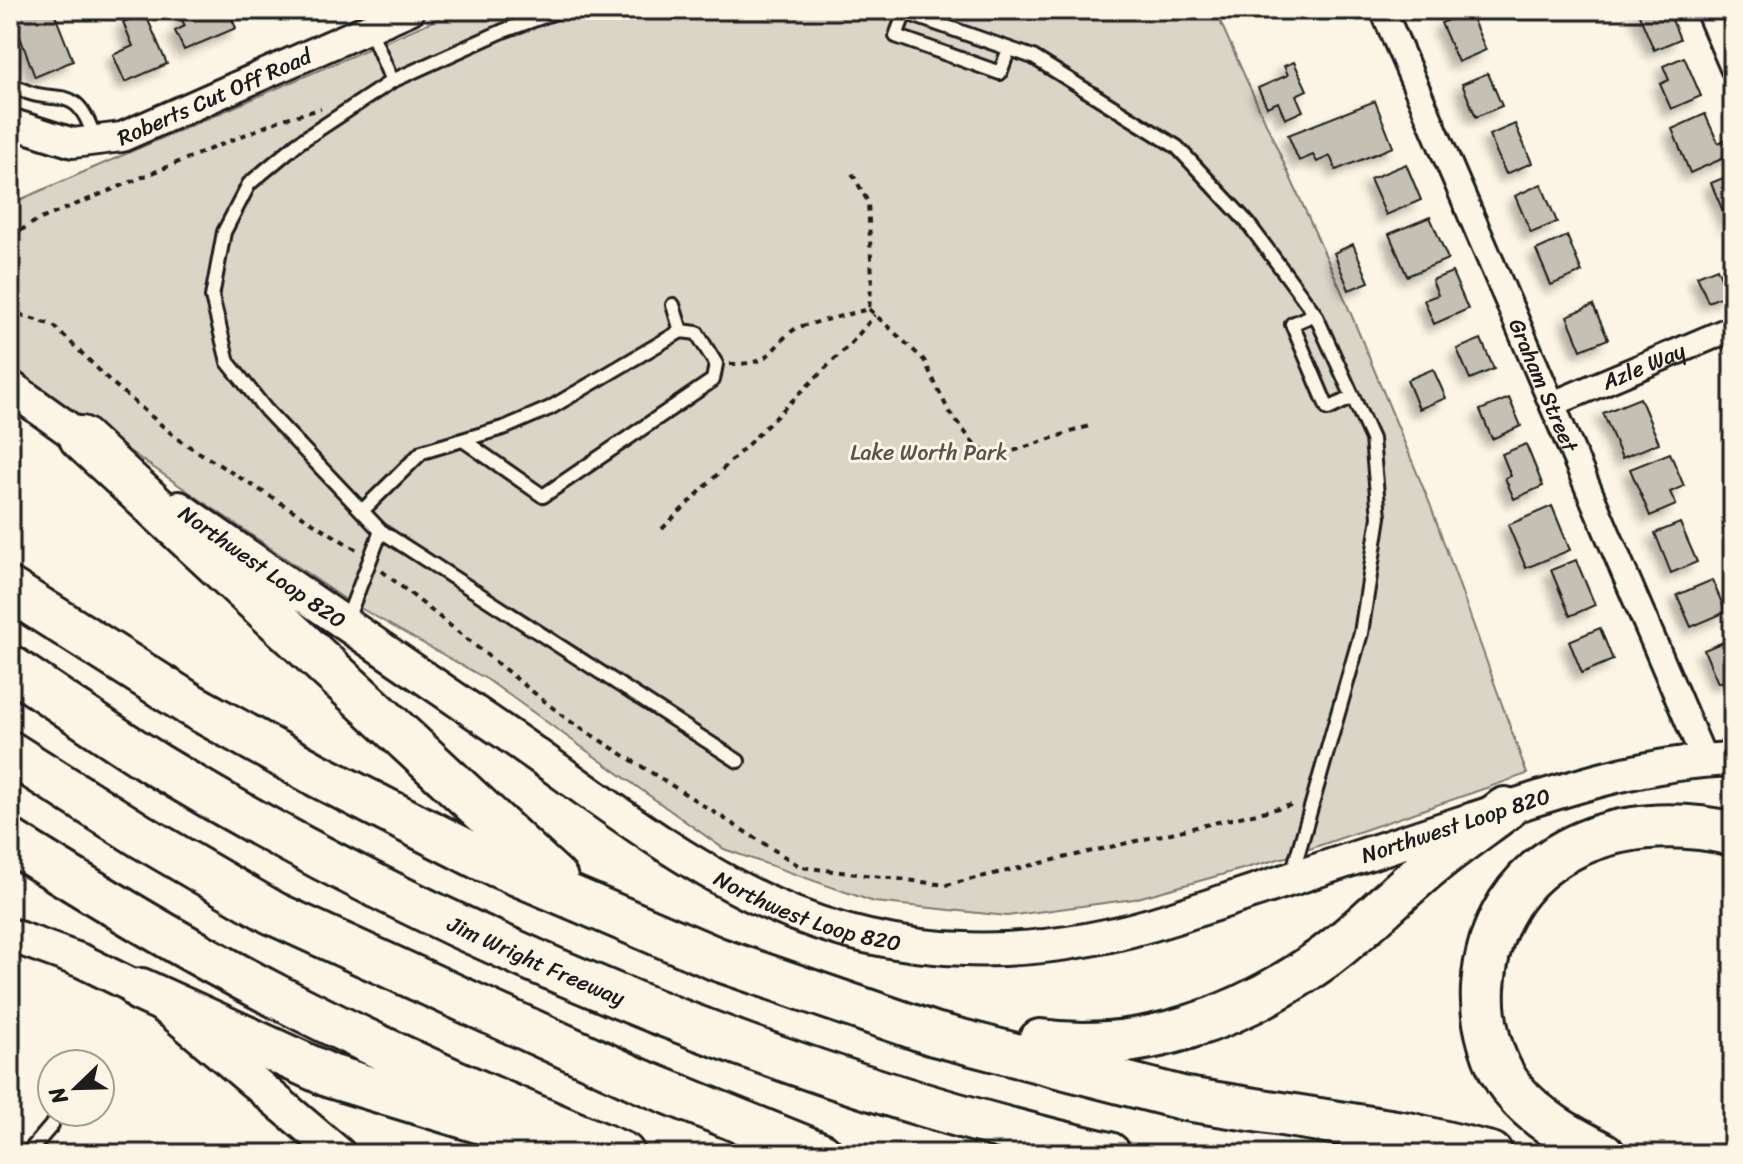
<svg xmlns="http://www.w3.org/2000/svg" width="1743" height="1164" viewBox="0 0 1743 1164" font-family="Sriracha,sans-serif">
	<defs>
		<filter id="shadow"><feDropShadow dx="-7" dy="7" stdDeviation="4" flood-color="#0004"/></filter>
	</defs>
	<rect width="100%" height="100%" fill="#fcf5e5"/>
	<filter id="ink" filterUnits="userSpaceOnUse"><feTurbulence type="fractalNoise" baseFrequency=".0125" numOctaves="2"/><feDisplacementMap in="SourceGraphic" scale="16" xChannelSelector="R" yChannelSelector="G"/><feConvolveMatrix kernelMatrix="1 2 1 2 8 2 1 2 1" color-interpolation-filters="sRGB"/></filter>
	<g filter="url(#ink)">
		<path fill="#dbd5c8" stroke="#7c7872" stroke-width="2" d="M458,10H1215L1341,290L1430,504L1527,774L1286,857L1134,899L1007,916L874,902L724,849L488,680L346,600L10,369V204Z"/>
		<path fill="#c4c0b3" stroke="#1c1c1c" stroke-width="2" filter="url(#shadow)" d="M10,10H53L73,61L35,77Z
			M193,10H207L209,16L228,10L236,28L184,50L175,31L185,26L180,16Z
			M1637,10H1668L1680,39L1654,50Z
			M1469,11L1486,50L1458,62L1441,23Z
			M145,13L167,64L125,82L113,55L133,46L123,22Z
			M1684,57L1701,96L1671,109L1660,84L1669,80L1663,66Z
			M1294,62L1307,90L1296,95L1303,111L1285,119L1278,102L1267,107L1258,88L1288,75L1284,66Z
			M1488,73L1502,106L1476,117L1462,84Z
			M1375,101L1393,147L1336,170L1330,156L1317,162L1313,155L1299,161L1288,135Z
			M1705,114L1718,143L1732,137L1733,154L1690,173L1672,129Z
			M1515,124L1532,163L1506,174L1489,135Z
			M1406,164L1421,200L1386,215L1370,179Z
			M1733,174V221L1728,223L1711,183Z
			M1541,184L1557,222L1531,233L1515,196Z
			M1430,217L1448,259L1407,276L1389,234Z
			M1567,236L1582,272L1551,285L1536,250Z
			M1353,244L1369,282L1349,290L1334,253Z
			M1717,268L1728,294L1708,302L1697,276Z
			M1452,272L1468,309L1434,324L1424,300L1438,295L1432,280Z
			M1593,305L1608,339L1581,350L1567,316Z
			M1481,339L1494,369L1470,379L1457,349Z
			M1433,369L1446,398L1419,409L1407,380Z
			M1509,398L1521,426L1492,439L1480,410Z
			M1640,398L1659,443L1622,458L1603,413Z
			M1526,444L1543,486L1514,499L1505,478L1511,476L1502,454Z
			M1670,453L1684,486L1670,492L1676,505L1650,516L1630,469Z
			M1552,506L1570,550L1526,568L1508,525Z
			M1680,523L1697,562L1671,573L1655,533Z
			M1576,560L1595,605L1570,616L1551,570Z
			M1712,580L1726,612L1691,627L1677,595Z
			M1600,628L1613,660L1582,673L1569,641Z
			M1733,638V677L1718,683L1704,650Z"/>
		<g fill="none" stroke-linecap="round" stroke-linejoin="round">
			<g stroke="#1c1c1c" stroke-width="18">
				<path id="service" d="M898,10L1033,57L1177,147L1247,222L1315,314L1372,439L1379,517L1361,633L1292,874
					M905,12L896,36L1000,73L1009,49
					M369,27L392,81L298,143L249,184L224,232L212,297L228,362L266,410L381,531L738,761
					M392,81L503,31L561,10
					M10,83C54,113 75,74 95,140
					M673,305L681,331
					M1315,314L1292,324L1328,409L1353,397
					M362,511L422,452L506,427L550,408L681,331L697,333L716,364L713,380L543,496L463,440
					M346,622L381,531
					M27,1154L52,1125"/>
			</g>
			<g stroke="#1c1c1c" stroke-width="30">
				<g id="minor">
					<path id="s1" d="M1383,10L1705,761"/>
					<path d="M1708,10L1733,68"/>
					<path id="s2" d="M1555,403L1733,328"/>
				</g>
			</g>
			<g stroke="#1c1c1c" stroke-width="34">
				<g id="tertiary">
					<path id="s3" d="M10,123L73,143L122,137L410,10"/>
				</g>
			</g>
			<g stroke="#1c1c1c" stroke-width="38">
				<g id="secondary">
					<path d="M10,387L99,451"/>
					<path id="s4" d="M179,508C289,586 400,661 511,737C595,795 678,862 771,904C901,963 1039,961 1173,918C1271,886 1369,853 1467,821C1554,793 1640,762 1733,759"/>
					<path d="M10,935L82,961L141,990L174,1014L339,1154"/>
				</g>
			</g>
			<g stroke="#1c1c1c" stroke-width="48">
				<g id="motorway">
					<path d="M81,438L556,879"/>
					<path d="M10,590L191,705L317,775L482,859L717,959L934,1034L1186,1099L1408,1134L1491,1154"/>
					<path id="s5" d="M10,667C59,700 107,734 157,765C441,937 785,1080 1109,1154"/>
					<path d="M10,753L141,836L273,913L641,1081L821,1154"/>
					<path d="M10,841C100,897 190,952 284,1000C395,1057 509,1106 623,1154"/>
					<path d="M141,990L330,1076L524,1135"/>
					<path d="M1040,1041C1139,1055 1240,1018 1321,960C1360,932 1394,895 1432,864C1455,845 1481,827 1505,809"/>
					<path d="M1603,1154C1570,1137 1538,1120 1514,1091C1492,1064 1481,1022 1483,988C1491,854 1616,806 1733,834"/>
				</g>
			</g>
			<path stroke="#1c1c1c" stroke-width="4" stroke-dasharray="6 6" stroke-linecap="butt" d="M10,237L36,221L283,119L321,109
				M10,307L23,316L53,325L110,381L179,440L357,550
				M869,309L924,360L949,412L976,446L989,453H1007L1089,426
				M730,364C777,365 768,346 798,327L869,309L872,278L868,202L852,173
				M662,529L853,341L875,315
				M382,571L568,720L801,867L946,885L1296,804"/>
			<use href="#service" stroke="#fcf5e5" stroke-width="12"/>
			<use href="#minor" stroke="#fcf5e5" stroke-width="24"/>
			<use href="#tertiary" stroke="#fcf5e5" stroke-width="28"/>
			<use href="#secondary" stroke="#fcf5e5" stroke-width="32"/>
			<use href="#motorway" stroke="#fcf5e5" stroke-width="42"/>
		</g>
	</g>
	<g text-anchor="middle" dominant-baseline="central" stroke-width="6" stroke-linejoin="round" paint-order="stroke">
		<g font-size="22" fill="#1c1c1c" stroke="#fcf5e5">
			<text stroke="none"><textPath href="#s3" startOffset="216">Roberts Cut Off Road</textPath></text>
			<text stroke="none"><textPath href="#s2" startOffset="96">Azle Way</textPath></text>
			<text stroke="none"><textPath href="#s1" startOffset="408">Graham Street</textPath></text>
			<text stroke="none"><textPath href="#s4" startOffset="102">Northwest Loop 820</textPath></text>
			<text stroke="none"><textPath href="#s4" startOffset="1422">Northwest Loop 820</textPath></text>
			<text stroke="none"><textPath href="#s4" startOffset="750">Northwest Loop 820</textPath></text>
			<text stroke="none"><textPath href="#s5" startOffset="604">Jim Wright Freeway</textPath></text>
		</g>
		<g font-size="22" fill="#555450" stroke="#fcf5e5">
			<text x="929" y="452">Lake Worth Park</text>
		</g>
	</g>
	<rect width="1743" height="1164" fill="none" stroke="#fcf5e5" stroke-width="40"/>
	<rect x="20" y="20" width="1703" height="1124" fill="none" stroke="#1c1c1c" stroke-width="3" filter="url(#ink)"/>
	<g transform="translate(76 1088) rotate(247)"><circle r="38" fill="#fcf5e5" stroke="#a29e95" stroke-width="2"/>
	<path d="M0-6L14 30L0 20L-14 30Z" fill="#1c1c1c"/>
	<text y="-12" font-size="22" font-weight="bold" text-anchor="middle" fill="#1c1c1c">N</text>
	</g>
</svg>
